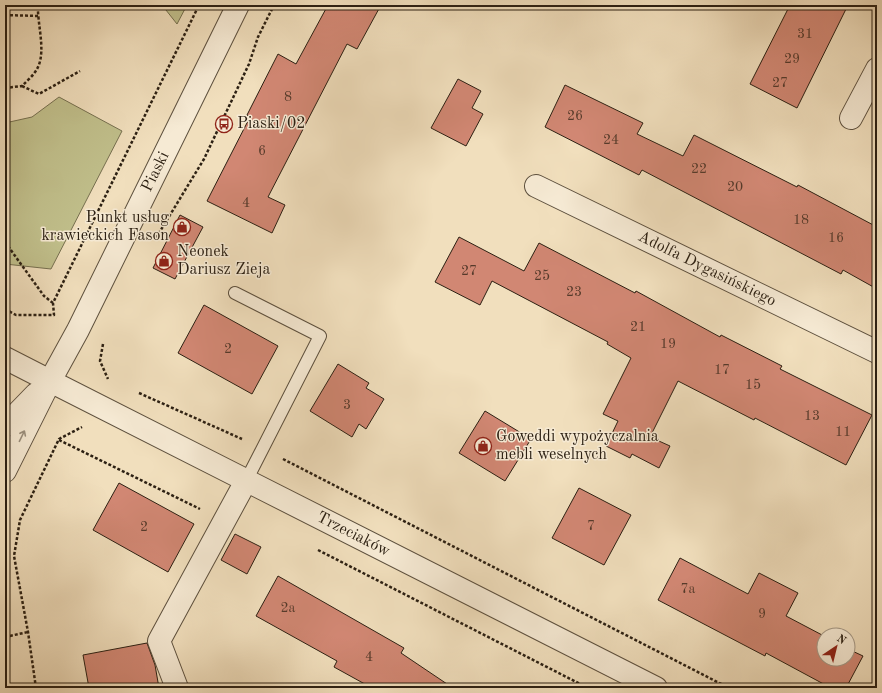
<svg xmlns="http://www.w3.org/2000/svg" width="882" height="693" viewBox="0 0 882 693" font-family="'Old Standard TT',serif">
	<rect width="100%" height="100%" fill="#f1dfbd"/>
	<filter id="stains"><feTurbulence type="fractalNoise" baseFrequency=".005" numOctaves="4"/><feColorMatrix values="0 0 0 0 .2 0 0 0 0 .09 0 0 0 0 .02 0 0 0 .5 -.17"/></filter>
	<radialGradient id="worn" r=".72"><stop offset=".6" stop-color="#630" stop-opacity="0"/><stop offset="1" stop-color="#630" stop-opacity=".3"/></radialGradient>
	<path fill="#c1c08c" stroke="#767050" d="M162,5H187L177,24Z
		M59,97L122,131L51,269L5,264V123L32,117Z"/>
	<path fill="#d18773" stroke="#2c2013" d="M328,5H381L357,49L347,44L268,197L285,205L272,233L207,201L250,117L247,115L278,54L296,64Z
		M790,5H848L797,108L750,84Z
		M458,79L481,91L472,108L483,114L466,146L431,128Z
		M565,85L643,123L637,134L683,156L694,135L797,187L798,185L877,227V289L843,270L841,274L642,170L639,175L545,127Z
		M180,215L203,227L175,279L153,268Z
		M459,237L524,271L539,243L635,293L636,291L720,337L721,335L782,366L780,369L872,415L846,465L755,418L754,420L678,381L650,437L670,446L659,468L632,454L630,458L606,446L618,421L603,414L631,358L607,344L608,342L492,281L480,305L435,282Z
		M204,305L278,346L252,394L178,353Z
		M338,364L369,383L366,388L384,399L366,429L359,424L352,437L310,411Z
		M485,411L531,439L505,481L459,453Z
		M119,483L194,524L168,572L93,530Z
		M579,488L631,515L604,565L552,538Z
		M235,534L261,547L247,574L221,560Z
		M680,558L748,594L759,573L798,593L786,616L824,636V659H848V649L863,656L846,688H831L766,653L765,656L658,600Z
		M278,576L404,648L401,653L453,688H372L334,667L337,661L256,616Z
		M147,643L155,665L159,688H89L83,655Z"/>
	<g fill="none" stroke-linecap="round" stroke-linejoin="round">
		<g stroke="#5d503e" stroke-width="14">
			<path id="service" d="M235,293L320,336L246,481"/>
		</g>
		<g stroke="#5d503e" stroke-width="24">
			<g id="minor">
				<path d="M851,118L877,69"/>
				<path id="s1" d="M536,186L877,352"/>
				<path id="s2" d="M50,381L656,688"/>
				<path d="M177,688L159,641L246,481"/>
			</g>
		</g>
		<g stroke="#5d503e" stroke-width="24">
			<g id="tertiary">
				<path d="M5,358L50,381"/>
				<path d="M5,426L36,394"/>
				<path id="s3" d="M5,471L50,381L78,330L238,5"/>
			</g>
		</g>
		<path stroke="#2c2013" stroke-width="2.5" stroke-dasharray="3 2" stroke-linecap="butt" d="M5,15L38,16
			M22,86L39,94L80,71
			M5,88L22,86C27,81 35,74 38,67C46,50 37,23 38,5
			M156,238L204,159L249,64L258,37L274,5
			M5,242L44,296L53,303
			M5,309L16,315H54L53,303L199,5
			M103,344L100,361L108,379
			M139,393L242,439
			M59,440L200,509
			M283,459L729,688
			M318,550L588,688
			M5,637L28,632
			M36,688L28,632L14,556L20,520L59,439L82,427"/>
		<use href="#service" stroke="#f6ead4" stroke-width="12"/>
		<use href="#minor" stroke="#f6ead4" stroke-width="22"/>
		<use href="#tertiary" stroke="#f6ead4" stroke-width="22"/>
	</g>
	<defs><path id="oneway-shaft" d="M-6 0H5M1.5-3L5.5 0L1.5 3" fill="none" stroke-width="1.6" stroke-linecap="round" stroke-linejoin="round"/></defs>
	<use stroke="#9b8f7d" href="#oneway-shaft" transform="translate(22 436) rotate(-64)"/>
	<defs>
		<g id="bus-ring" transform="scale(0.9)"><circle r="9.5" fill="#f6ead4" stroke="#8f2418" stroke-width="1.5"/><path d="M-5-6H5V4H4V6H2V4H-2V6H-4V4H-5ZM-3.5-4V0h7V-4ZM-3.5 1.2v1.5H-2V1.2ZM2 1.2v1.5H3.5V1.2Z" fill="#8f2418"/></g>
		<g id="shop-ring" transform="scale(0.9)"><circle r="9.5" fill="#f6ead4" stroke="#8f2418" stroke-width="1.5"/><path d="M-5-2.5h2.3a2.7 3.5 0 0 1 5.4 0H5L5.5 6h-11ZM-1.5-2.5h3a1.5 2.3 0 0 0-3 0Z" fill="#8f2418"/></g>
	</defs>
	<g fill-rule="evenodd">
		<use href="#bus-ring" x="224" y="124"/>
		<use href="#shop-ring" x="182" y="227"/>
		<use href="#shop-ring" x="164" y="261"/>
		<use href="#shop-ring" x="483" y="446"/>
	</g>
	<g text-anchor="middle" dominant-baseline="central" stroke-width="3" stroke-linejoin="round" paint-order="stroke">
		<g font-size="14" fill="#553a2b">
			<text x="805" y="34">31</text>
			<text x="792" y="59">29</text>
			<text x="780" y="83">27</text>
			<text x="288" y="97">8</text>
			<text x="575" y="116">26</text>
			<text x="611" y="140">24</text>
			<text x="262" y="151">6</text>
			<text x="699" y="169">22</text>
			<text x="735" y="187">20</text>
			<text x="246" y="203">4</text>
			<text x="801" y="220">18</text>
			<text x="836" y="238">16</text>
			<text x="469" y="271">27</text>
			<text x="542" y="276">25</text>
			<text x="574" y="292">23</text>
			<text x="638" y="327">21</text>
			<text x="668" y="344">19</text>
			<text x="228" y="349">2</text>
			<text x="722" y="370">17</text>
			<text x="753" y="385">15</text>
			<text x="347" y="405">3</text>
			<text x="812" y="416">13</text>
			<text x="843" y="432">11</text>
			<text x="591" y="526">7</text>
			<text x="144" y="527">2</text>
			<text x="688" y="589">7a</text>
			<text x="288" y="608">2a</text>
			<text x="762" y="614">9</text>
			<text x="369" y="657">4</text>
		</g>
		<g font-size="16" fill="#2c2013" stroke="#f6ead4" text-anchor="start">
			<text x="237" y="124">Piaski/02</text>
			<text x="169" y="218" text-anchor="end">Punkt usług<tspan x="169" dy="18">krawieckich Fason</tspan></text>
			<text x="177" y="252">Neonek<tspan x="177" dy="18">Dariusz Zieja</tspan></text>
			<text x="496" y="437">Goweddi wypożyczalnia<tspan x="496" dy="18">mebli weselnych</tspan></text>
		</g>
		<g font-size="16" fill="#2c2013" stroke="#f6ead4">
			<text stroke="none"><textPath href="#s3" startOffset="335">Piaski</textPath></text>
			<text stroke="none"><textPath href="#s1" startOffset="190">Adolfa Dygasińskiego</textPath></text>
			<text stroke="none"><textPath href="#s2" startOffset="340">Trzeciaków</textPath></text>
		</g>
	</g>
	<rect width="882" height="693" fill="none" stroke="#f1dfbd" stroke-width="20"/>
	<rect x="6" y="6" width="870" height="681" fill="none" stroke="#2c2013" stroke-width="2"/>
	<rect x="10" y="10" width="862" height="673" fill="none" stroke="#2c2013"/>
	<g transform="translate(836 647) rotate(35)"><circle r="19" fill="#f6ead4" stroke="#a59987"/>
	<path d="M0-3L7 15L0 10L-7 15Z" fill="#8f2418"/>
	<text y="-6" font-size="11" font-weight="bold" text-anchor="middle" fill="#2c2013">N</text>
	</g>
	<rect width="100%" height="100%" filter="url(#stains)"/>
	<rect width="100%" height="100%" fill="url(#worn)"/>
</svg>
